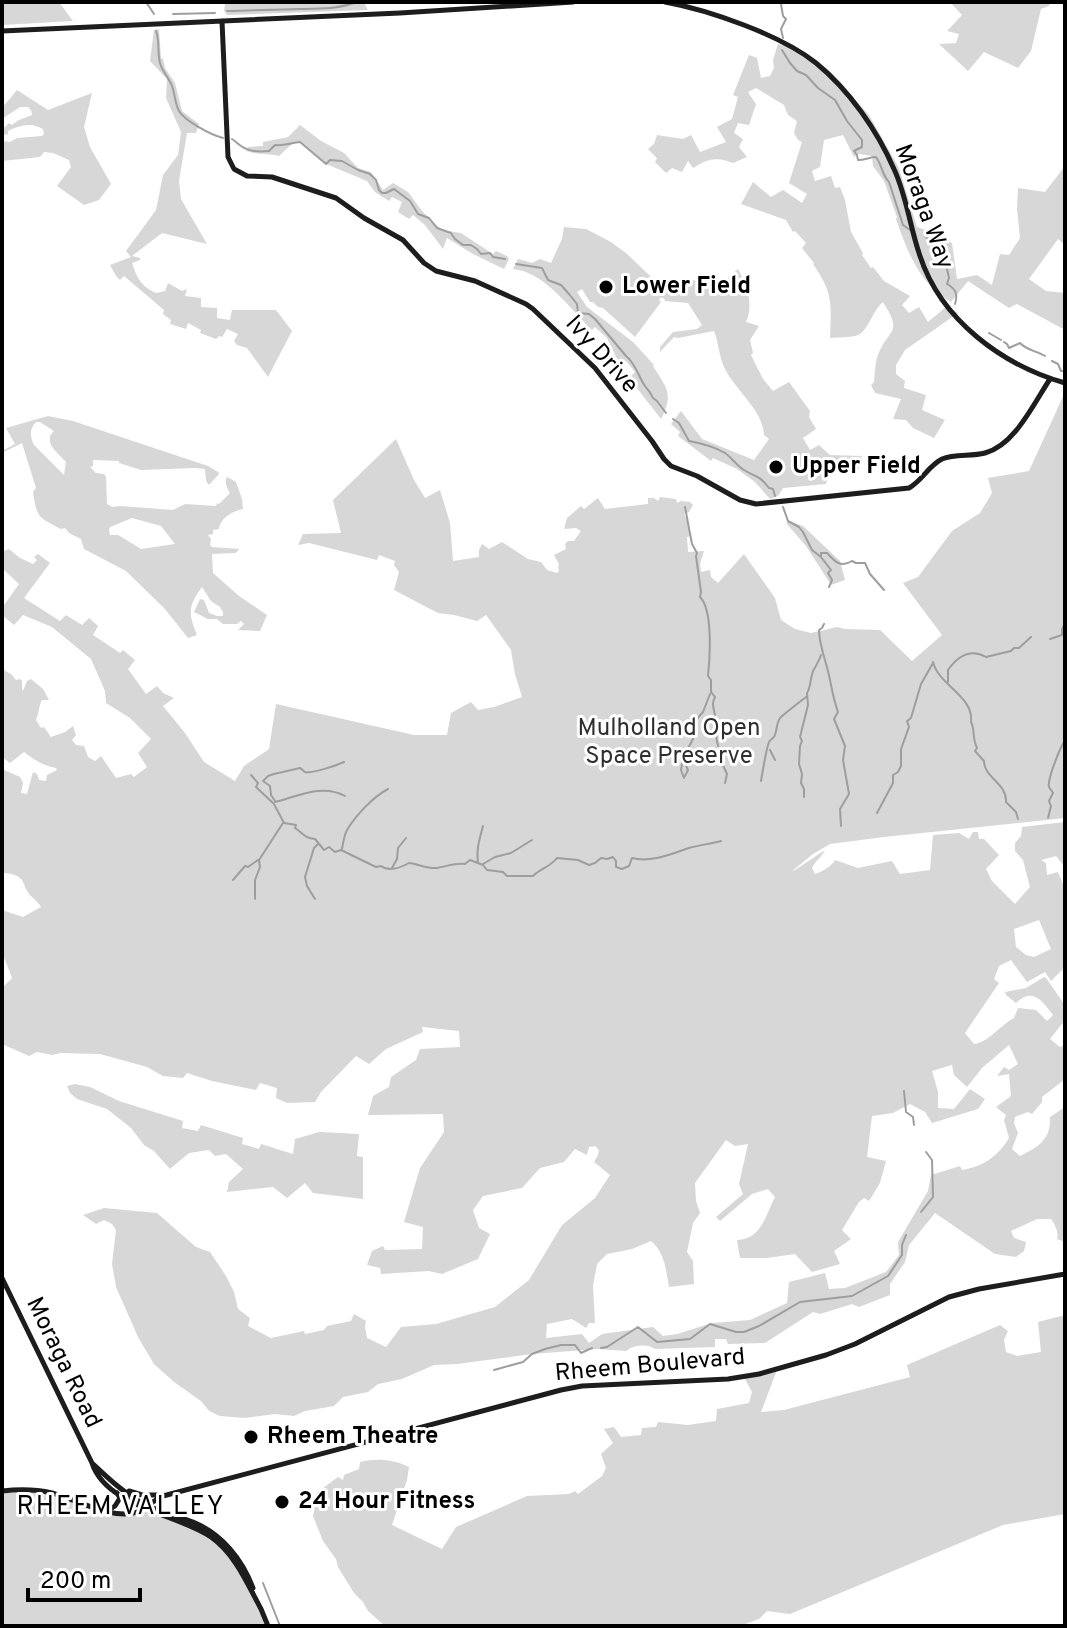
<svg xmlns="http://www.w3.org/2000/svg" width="1067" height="1628" viewBox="0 0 1067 1628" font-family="Overpass,sans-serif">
	<rect width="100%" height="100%" fill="#fff"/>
	<path fill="#d7d7d7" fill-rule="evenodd" d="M2,2H59L73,21L2,25Z
		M228,2H367L365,5L368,10L227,15L224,11L225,4Z
		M950,2H1050L1049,6L1041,9L1031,51L1018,68L984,52L968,71L939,44L956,43L959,34L947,31L962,15Z
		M159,29L161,58L163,59L165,68L175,83L182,111L199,124L196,133H187L179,181L181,199L207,244L162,233L132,256L140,258V260L132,263C137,278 141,286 156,293L165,291L168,283L182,291L187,289L185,296L201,298V307L217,308V318L230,320L232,310H276L292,331L268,377L247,348L237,345L234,341L238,334L227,329L222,337L219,336L216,339L200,333L201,330L188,323L186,329L170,324L171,320L163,314L164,310L124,276L120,280L116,276L110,265L131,257L126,251L156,210L163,175L178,155L181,132L166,98L167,79L150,61L154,30Z
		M778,44L792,47L826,68L869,115L899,168L917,227L937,234L952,243L957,279L977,275L992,285L1000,254L1009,255L1020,238L1017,209L1018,188L1045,192L1065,166V245L1058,239L1029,279L1046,291L1065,293V330L1017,304L1009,308L968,281L951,302C919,283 908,253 896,219L897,217L884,181L873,166L872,156L859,154L854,157L843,135L824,140L820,167L812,171L815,181L831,176L835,188L840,187L845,200L851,232L863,253L862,255L871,268L873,267L884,281L910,296L902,305L909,313L919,307L928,322L946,307L958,313L905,350L896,365V374L905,381L904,388L926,395L922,410L945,420L934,438L913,428L906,420L893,419L901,399L875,393L871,385L874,382C875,373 875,363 878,355C888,328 904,335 883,302C872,311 869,330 858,335C850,338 839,337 830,338C831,303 834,295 813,264L814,263L802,248L806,243L795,231L793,232L786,220L741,204L753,182L771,197L783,190L802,203L807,194L789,183L802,142L798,140L794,133L797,121L788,115L784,105L756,88L748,92L756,104L749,125L738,123L734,133L743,139L739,147L747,157L733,163C717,156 707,159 693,168L688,161L682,172L672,168L666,173L655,162L657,158L648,149L654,144L657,135L683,139L691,135L700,152L726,142L717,127L732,119L738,97L733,95L749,55L757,58L761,78L770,76L774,68L773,60Z
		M17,90L48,110L92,93L84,127L90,147L111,184L99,200L84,205L57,186L71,167L69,160L53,153L44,152L40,157L2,161V141L10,142L17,138L42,136L44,134L43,129C31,122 20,125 8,131V134L6,135L3,133L2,130L9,123L12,125L19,120L32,115L31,110L28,107H20L2,119V108Z
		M300,125L321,141L344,153L358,168L371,172L383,190L393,183L408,192L423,212L442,230L461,233L493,254L496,251L507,256L509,259L504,269L473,254L447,238L443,249L425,225L413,215L409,219L398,212L402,202L392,197L389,201L375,192L367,181L326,164L300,142L293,143L279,156C267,153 257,155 246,151L248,147L263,146V142L288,137Z
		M564,227L586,229L611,242L626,253L671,296L678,294L683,279L722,283L738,269C747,286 754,303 746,322L759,326L750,340L753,353L751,355L763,379L773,391L789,382L810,411L809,417L816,429L803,438L810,450L819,445L830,455L862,456L859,469L829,472L826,484L783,488L778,496L770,499L755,482L737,469L713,458L711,461L678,436L680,432L671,424L681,411L702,439L754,460L769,439L764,435C763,410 736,391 725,369C719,358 719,343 714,331L678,338L674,337L660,352V347L673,332L697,329L702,325L688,303L665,301L664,298H660L659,300L661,302L635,337L603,308L598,307L593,302H590L582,289L577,292L587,307L633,342L654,365L653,366C667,389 674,393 661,419L629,378L635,372L626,361L619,363L607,338L595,327L592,330C570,309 545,272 513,269L518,259L532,263L540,259L551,263L562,239Z
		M1065,392V818L884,837L830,844L813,854L792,871L795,870L825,850C822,857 815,861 812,868L815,874C822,872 832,866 835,860L858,868L892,861L900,874L930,870L933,835L959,833L969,839L973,832H978L979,839H984L999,855L986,869L992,881L1015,904L1030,887L1023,860L1015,851V843L1021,836L1022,827L1065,822V867L1056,856L1041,860L1046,863L1047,875L1058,872L1065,889V967L1051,981L1045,972L1027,982L1011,960L999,966L994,979L999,983L965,1033L974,1044C989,1042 999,1026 1014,1018L1018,1008L1036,1010L1047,1021L1053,1015C1043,1002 1033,986 1016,1003L1006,995L1005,992L1026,988L1044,977L1046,978L1065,1005V1020L1050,1039L1060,1047L1065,1045V1079L1042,1097V1102L1032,1114L1028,1112L1015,1117L1014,1123L1018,1133L1012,1149L1020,1156C1038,1147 1051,1140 1050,1117L1065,1107V1242L1057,1239C1059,1233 1055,1224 1051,1219H1037L1011,1231L1014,1238L1026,1242L1024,1251L1016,1257L995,1254L935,1213L909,1245L905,1262L890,1284V1295L859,1307L852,1304L820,1314L813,1312L765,1343L728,1344L726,1339H715V1347L655,1349C647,1343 633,1345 626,1351L598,1349L532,1354L457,1364L434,1365L402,1379L378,1384L368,1392L343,1397L334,1406L305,1411L294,1416L275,1414L245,1418L220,1416L209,1411L201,1401L174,1382L154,1364L138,1337L116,1287L112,1264L116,1230L112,1224L104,1220L96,1224L83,1215L104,1208L157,1213L196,1247L210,1252L226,1276L234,1292L238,1309L250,1318L248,1326L271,1338L304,1331L305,1334L324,1330L327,1326L351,1321L354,1314L366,1321L365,1327L367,1338L386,1347L401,1327L436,1324L495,1307L529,1280L562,1225L595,1198L610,1175L594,1162L598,1155L599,1150L595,1146L589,1147L587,1155L575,1149L564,1162L540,1168L522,1188L483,1196L473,1210L479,1228L490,1234L478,1259L442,1274L429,1271L381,1274L380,1268L367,1265L372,1251L383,1246L385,1250L422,1249L423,1227L404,1222L420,1168L444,1132L443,1114L368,1115L373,1096L389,1087L391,1077L416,1060L420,1049L460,1047L459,1031L422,1027L423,1032L386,1049L369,1064L356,1056L321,1092L315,1102L287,1103L276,1098L277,1088L260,1083L256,1090L212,1081L187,1073L183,1078L163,1076L147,1067L100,1054L61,1053L52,1055L37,1052L29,1056L2,1044V988L12,978L2,952V910L23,917L41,907C39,903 35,900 32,897C20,886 29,874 2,873V769L20,777L23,783L21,793L27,794L33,772L37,774L39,780L46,781L47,775L57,770L56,768C44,766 34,760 24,752L10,763L2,757V669L11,674L16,680L20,679L22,681V689L23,691L27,681L31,679L43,689L49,700H42C39,705 39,713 36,720L41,728L44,727L51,737L65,732L73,726L76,735L72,740L76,745L84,746L88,757L95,761L101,756L116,778L131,774L134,777L147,767L138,753L151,739L130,718L106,703L105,691L91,659L52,627L23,615L14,625L2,615V608L19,584L2,568V552L9,549L20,558L33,564L37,560L34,557L38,554L50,563L24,598L60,621L66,615L82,625L89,618L98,626L93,635L120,653L123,650L135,660L128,669L146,694L157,686L163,693L174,698L163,706L185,733L204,762L235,781L244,766L269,749L276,704L414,735H447L451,713L471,702L478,710L494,707L522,697L515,674L511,650L486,615L477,621L454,615L438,613L394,590L399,572L394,565L395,561L379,555L377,560L309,543L298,545L303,534L341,533L333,500L396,439L414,480L425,498L440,490L450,523L453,561L479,557V550L482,544L489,549L502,542L528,559L541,562L547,570L557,573L559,571L558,567L559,564L554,555L566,549L565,544L568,541H574L581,531L576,528L564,529L567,518L581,506L584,509L598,498L605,509L648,504V498H654L658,501L660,497L676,499L677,503L681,501L690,502L693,505L689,512L684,514L688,522L691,536L687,537L688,552L704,551L700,564L701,572L710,570L711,577L718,583L744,554L775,598L781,620L795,629L811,633L837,627L845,629L880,630L912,661L942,635L903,583L918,577L952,531L980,513L992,493L988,478L1029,471ZM1039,920L1051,949L1034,957L1026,955L1016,947L1014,929ZM1009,1045L1018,1064L1009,1070L1004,1067L997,1076L1009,1074L1011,1096L996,1107L1006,1115L1004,1120L1009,1138C997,1157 984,1166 962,1170L960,1166L931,1175L928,1191L898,1242L899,1255L886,1272L845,1288L829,1289L825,1273L789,1282L787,1303L750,1320L712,1323L677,1334L663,1336L653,1327L602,1334L589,1343L582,1334L546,1338L547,1324L572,1319L586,1328L589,1323H595L593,1286L597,1264L607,1254L632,1249L651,1241C665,1253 666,1270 669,1287L694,1284L693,1261L687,1252L693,1223L700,1213L696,1201L695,1183L726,1140L735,1146L748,1144L739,1184L743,1194L716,1217L720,1221L752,1194L768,1189L775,1197C765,1217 761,1239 737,1240L740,1258H767L795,1254L812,1272L840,1264L834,1251L851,1239L842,1230L859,1202L864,1198L869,1201L880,1183L886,1161L867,1157L872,1116L893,1113L910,1104L925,1112L932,1123L978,1109L985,1099L970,1089L954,1109L938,1108V1092L932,1071L952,1065L954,1075L967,1087L982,1068Z
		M48,416L73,421L208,466L218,472L219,474L209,485L206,481L205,469L195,468L141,470L119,463V461L93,460V466L90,467L96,473L104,474L106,477L107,504L112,507L120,506L173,510L185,504L216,506L217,503L219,504L230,493C227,489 224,482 227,477L236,482L242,499L243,509C233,511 220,518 219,529L213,530V534L208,535L211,539L210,545L212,547L239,549L236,553L212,554L213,573L239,596L267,615L260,631L238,630L244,624L241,621L237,624H223L217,619H208L194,612L200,599L204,600L209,613L217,616H223V612L220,607L211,601L202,587C188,606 188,613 197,635L188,638L165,609L126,571L84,549L81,539L69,533L65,528L61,529C38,517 37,518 33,492L36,488L22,443L2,453V451L15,444L6,428ZM36,422H40L54,431C42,442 58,453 66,462L64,475L34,445C30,437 29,429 36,422ZM132,518L161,526L175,544L141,549L118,535H110L109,530L110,527Z
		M789,521L803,526L840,561L845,580L831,585L806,546L786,523Z
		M75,1084L90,1087L119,1101L183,1121L182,1128L198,1131L201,1125L243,1138L242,1144L259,1149L261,1144L293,1154L295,1139L319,1132L359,1134L357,1156L363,1157V1199L313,1193L305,1183L287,1198L273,1187L227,1192L229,1182L243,1169L226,1154L215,1156L209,1150L189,1153L170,1169L154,1151L144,1145L131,1128L107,1109L77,1099L70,1093L67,1086Z
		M1065,1315V1514L1003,1525L790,1614L767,1611L759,1619L739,1626H385L368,1611L363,1602L354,1593L338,1567L336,1559L323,1541L313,1516L315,1506L323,1499L319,1491L338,1477L343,1480L344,1475L359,1469L360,1462C377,1458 393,1459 409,1467L407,1480L392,1525L442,1549L456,1527L527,1496L569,1494L575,1491L578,1494L602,1476L606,1468L601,1454L613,1443L604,1429L614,1427L621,1437L641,1435L642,1428L656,1427L658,1422L688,1425L716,1421L717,1409L749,1403L752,1392L744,1377L777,1370L761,1412L784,1410L910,1377L907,1365L1000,1325L1008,1331L1004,1340L1006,1352L1017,1356L1041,1352L1038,1322Z
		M2,1491L50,1493L119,1514L144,1508L209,1536L239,1567L268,1626H2Z"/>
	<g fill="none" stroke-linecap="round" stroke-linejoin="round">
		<path stroke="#9e9e9e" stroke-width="2" d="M146,2L154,14
			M227,11C251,10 275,10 299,9C319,8 337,10 356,2
			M173,14L215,13
			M156,31C160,41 157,52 160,63C162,71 169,78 172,86C175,94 175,104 179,111C185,121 211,135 223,138
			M783,38L781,29L786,19L783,16L781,4L784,2
			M782,50L790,63L797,71L806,75L818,88L835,100L847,121L862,140V147L854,151L857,155L858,160C865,160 870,157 876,157C882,165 882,175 889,182L903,225L910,230
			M232,139C235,141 238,144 241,146C249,152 260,152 269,151L275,145C283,146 291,143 300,142L326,164L330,160L342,161L358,170L370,174L376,180L379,190L382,193H386L394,189L410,201L418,214L429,218L437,228L451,233L455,239L463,245H471L477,249L481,254L490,253L493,257L505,259
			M925,236L942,251V253L937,256L945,260L949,278L947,284C956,289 958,294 955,304
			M516,264L542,268L548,280L561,285L569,294L577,304L578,313L589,314L595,319L626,356C636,364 638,376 645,386C648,390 651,393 653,398L657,401L666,413
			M989,333L1001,340
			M1004,342L1007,344L1009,348L1020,343C1026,350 1037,351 1045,356
			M1052,361L1058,364L1061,371H1065
			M673,419L679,423L689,441C700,443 715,447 725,453C732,458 737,466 744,470C757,478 758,474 769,488L773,489L775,496
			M685,507L692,544L697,553L696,556L701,592L700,597C713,610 710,657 708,676L711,680V692L715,697C711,705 714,707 715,716C718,731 713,742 723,755L721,761L727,774L725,783
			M783,507L788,521L799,527L803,532L812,550L821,557L831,570L828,573L832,580L829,587
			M821,556V553H827C835,562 841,568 852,561L856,563H865L870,574L884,590
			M824,624L822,628L819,630C819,646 827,663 830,680C832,690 834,701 838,712L834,719L845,746L843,760L849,794L840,809L841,826
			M1050,639L1062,635V629L1065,623
			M933,662C939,686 974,696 971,722C975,729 972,738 977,748L975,751L984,761C984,778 1007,783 1006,802L1016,812L1018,819
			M948,682V670C958,656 970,648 986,657L1011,651L1014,648H1019L1031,637
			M770,750L775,760
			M251,775L258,783L256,787L274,804L284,823L296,825L295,828C303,833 304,838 315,839L324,850L329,847L335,852L341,850L376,867L381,866C389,872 400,868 409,863C418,864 428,869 437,868C448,866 455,863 465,864L470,860L483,865L487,870L503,872L507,876H533C540,869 550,867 557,858L578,860L589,865L595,863L601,858L607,859L613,857L616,861V867L622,869L629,866L632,858C651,863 671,854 689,848C699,845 710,844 721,841
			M685,776L688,770L685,763V756
			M684,778L681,770L683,758L693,739V730L695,721L703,712L710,694
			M761,781C762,775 767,747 769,742C770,740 772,739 774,737C777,732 776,724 780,718C784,714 801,701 806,697
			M804,797V789L801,783L802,774L799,764L800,746L802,741L800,737L808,705L807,693C811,687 810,679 813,671C816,666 819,661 821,655
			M275,801L271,795L270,786L263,781L268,776L274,774L300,768C302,769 303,771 305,772C312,774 337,765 344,762
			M275,802C296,797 322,783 345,796
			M877,813L893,783V775L898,772L901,766V749L909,727L907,721L911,718L921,684L933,663
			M1048,818L1051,806L1049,801L1053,793C1052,791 1050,789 1049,787C1047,780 1060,747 1065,741
			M342,849C343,843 344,836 347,830C356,815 373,797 388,789
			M478,862C476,849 480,838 483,826
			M483,864L495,857L511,853L532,840
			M392,868L397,859L398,848L406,838
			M233,880L245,866L248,867L258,860
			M255,899V880L260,867L259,860L283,823
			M315,899L307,886L305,877L314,848L318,844
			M904,1091L906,1112L913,1117L914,1125
			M921,1212L933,1197L932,1160L926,1152
			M601,1348L607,1347L638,1327L657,1342L690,1339L710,1324L736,1332H744L759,1326L800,1302L852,1296L888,1276L902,1255V1245L906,1235
			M494,1370L523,1362L532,1354L545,1349L561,1345H575L581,1353L592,1348
			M263,1583L280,1626"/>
		<path stroke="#1d1d1d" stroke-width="5" d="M665,2C709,10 781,35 816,63C849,90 877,130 894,169C907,197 910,228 920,256C941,320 1002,365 1065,383
			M222,21L228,157L234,169L247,176L272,177L336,198L364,218L403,240L424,263L436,271L475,281L526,304L533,309L595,368L652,441L664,459L671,466L697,476L740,500L756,504L909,488C923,480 928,466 942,459C955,453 971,457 985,453C1015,445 1034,403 1050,379
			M2,31L400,13L573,2
			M2,1278L92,1463C106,1507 178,1514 211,1537C235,1554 247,1583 261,1609
			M93,1464C109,1479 126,1495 146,1505C161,1512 177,1516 193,1522C222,1534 242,1559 253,1588
			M2,1491C19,1489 35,1489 52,1493C75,1499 114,1521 137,1512C146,1509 153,1500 163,1496L561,1390L582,1386L728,1379L759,1374L826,1355L855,1344L949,1297L979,1289L1065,1274
			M129,1491L142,1495H162
			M107,1511L115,1506L120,1498L117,1493
			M261,1609L268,1626"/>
	</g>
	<g fill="#000" stroke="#fff" stroke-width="3">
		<circle cx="606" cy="287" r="8"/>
		<circle cx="776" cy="467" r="8"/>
		<circle cx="251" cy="1437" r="8"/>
		<circle cx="282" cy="1502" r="8"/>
	</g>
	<g text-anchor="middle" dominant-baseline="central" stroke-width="6" stroke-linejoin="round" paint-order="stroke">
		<g font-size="24" fill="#000" stroke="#fff">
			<text transform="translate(923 207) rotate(70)">Moraga Way</text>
			<text transform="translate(601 355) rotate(48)">Ivy Drive</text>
			<text transform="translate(63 1363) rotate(64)">Moraga Road</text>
			<text transform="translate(650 1366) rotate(-5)">Rheem Boulevard</text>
		</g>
		<g font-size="24" font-weight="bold" fill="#000" stroke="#fff" text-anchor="start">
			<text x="622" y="287">Lower Field</text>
			<text x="792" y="467">Upper Field</text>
			<text x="267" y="1437">Rheem Theatre</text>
			<text x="298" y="1502">24 Hour Fitness</text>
		</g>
		<g font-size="24" fill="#2e2e2e" stroke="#fff">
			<text x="669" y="729">Mulholland Open<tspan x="669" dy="28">Space Preserve</tspan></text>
		</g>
		<g font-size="26" letter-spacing="2" fill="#000" stroke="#fff">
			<text x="121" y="1507">RHEEM VALLEY</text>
		</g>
	</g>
	<rect width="1067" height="1628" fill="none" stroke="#000000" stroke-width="8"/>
	<path d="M28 1588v12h112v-12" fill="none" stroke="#000000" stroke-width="4"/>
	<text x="40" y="1588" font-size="24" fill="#000000" stroke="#ffffff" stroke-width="6" paint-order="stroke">200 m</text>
</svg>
